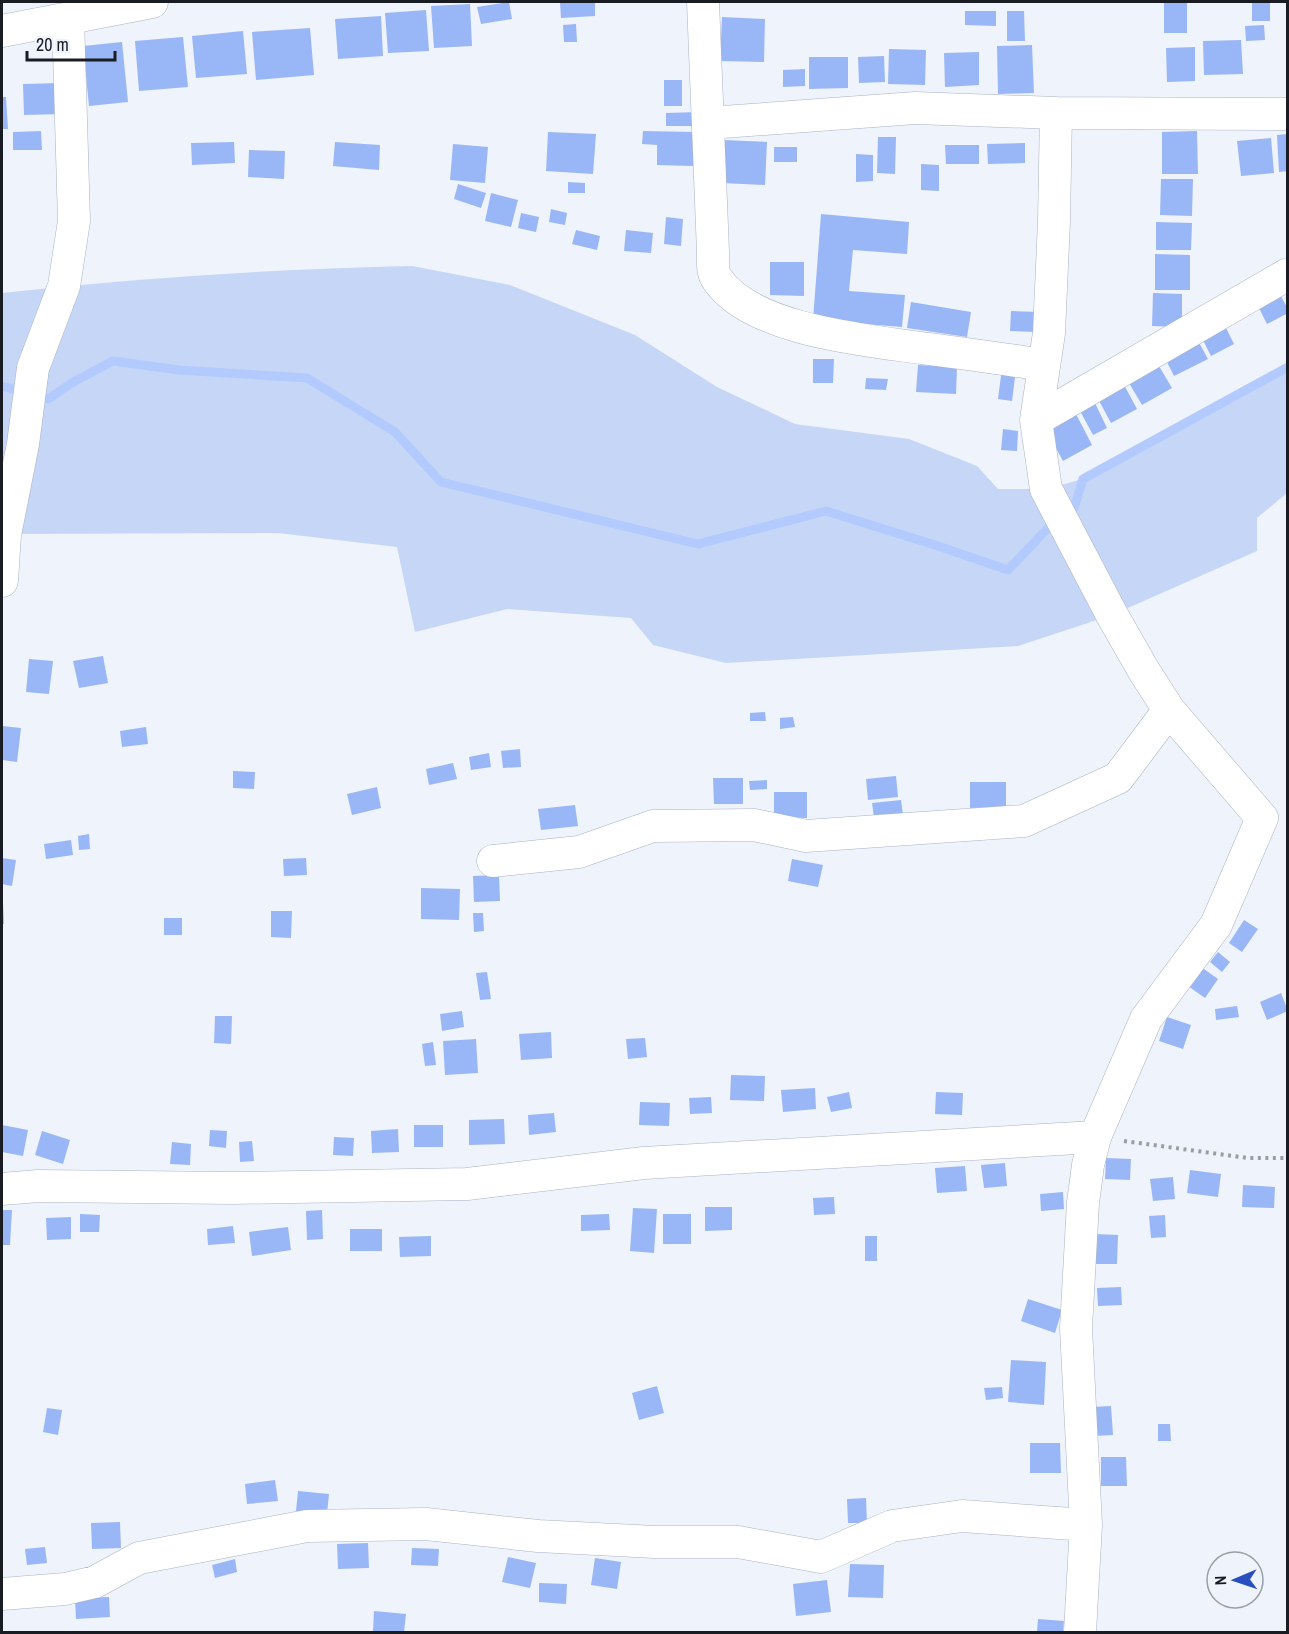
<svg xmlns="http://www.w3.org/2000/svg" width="1289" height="1634" viewBox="0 0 1289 1634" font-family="'Archivo Narrow',sans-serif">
	<rect width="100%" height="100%" fill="#eff3fb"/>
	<path fill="#c6d6f6" d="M412,266L510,285L635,335L717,387L795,424L909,439L977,466L998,489H1046L1083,479L1287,367V493L1257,518V551L1112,615L1018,646L726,663L653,645L631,618L507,609L415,632L397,547L278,533L2,534V293C138,278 275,269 412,266Z"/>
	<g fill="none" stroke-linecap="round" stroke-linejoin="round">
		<path stroke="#b2cafd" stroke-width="9" d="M2,386L48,399L75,381L113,361L179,370L307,378L395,432L441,482L698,544L826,511L938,546L1008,570L1048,528
			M1074,508L1083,479L1288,367"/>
	</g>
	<path fill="#99b7f6" d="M509,2L512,19L481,24L477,7Z
		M560,2H595V16L561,18Z
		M1164,2H1187V33H1164Z
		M1252,2H1270V21H1252Z
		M470,4L472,46L434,48L431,6Z
		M426,10L429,51L388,53L385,13Z
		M965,11H996V26L965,25Z
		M1007,11H1024L1025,41H1007Z
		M381,16L383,56L338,59L335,19Z
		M722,17L765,19L764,62L720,61Z
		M576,24L577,42H564L563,25Z
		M1264,25L1265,40L1246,41L1245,26Z
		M310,28L314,75L256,80L252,32Z
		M243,31L247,74L196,78L192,36Z
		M183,37L188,87L139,91L135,41Z
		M1241,40L1243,74L1204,75L1203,41Z
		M122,42L128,102L89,106L83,46Z
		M1032,45L1034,93L998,94L997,46Z
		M1195,47V81L1167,82L1166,48Z
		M889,49L926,50L925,85L888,84Z
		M979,52V85L945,87L944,53Z
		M884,56L885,82L859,83L858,57Z
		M809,57H848V88L809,89Z
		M805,69V86L783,87V70Z
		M664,80H682V106H664Z
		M60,83L61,114L24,115L23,84Z
		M2,97H6L8,129H2Z
		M698,112V126H666V113Z
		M41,131L42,150H13V132Z
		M643,131L694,132L693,166L657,165V145L642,144Z
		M1197,131L1198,174H1162V132Z
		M548,132L596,134L593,174L546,171Z
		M1288,134V171L1279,172L1277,135Z
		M878,137H896L895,174L877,173Z
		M1271,138L1274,173L1241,176L1237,141Z
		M723,140L767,142L765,185L721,183Z
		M234,142L235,163L192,165L191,143Z
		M335,142L380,145L379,170L333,166Z
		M1025,143V163L988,164L987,144Z
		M453,144L488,147L485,183L450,180Z
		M945,145H979V164H946Z
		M774,147H797V162H774Z
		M249,150L285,151L284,179L248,177Z
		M856,154L873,155V181L856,182Z
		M921,164L939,165V191L921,190Z
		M1161,179H1193L1192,216L1160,215Z
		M568,182L585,183V193H568Z
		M458,184L486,193L481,208L454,199Z
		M491,193L518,200L511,227L485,221Z
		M551,209L567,213L565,225L549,222Z
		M521,213L539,217L536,232L518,228Z
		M821,214L909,222L907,254L853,250L849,291L905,295L902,327L813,320Z
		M666,217L683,219L681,246L664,244Z
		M1156,222L1192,223L1191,250H1156Z
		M576,230L600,236L597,250L572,244Z
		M626,230L653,233L651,253L624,251Z
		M1155,254L1190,255V290H1155Z
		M770,262H804V296L770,295Z
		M1277,289L1288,309V313L1267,324L1255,300Z
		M1153,293L1182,294V327L1152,326Z
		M911,302L971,312L967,337L907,328Z
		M1011,311L1038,312L1037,332L1010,331Z
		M1223,322L1234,344L1211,356L1200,334Z
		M1196,337L1208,359L1174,376L1163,354Z
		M813,359H834L833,383H813Z
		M1156,361L1172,388L1142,405L1126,378Z
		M918,365L957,367L956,394L916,392Z
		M1002,368L1016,369L1012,401L998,399Z
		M866,378L888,379L886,390L865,389Z
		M1123,383L1137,409L1111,423L1097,397Z
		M1094,401L1107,428L1093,435L1079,409Z
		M1076,414L1092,445L1063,461L1046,430Z
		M1003,429L1018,431L1017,451L1001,450Z
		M103,656L108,683L79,688L73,661Z
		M29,659L53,661L49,694L26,692Z
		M765,712L766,721H750V713Z
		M793,717L795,727L780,729V718Z
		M2,726L21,728L17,762L2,760Z
		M146,727L148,744L122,747L120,731Z
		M520,749L521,767L503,768L501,751Z
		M489,753L491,767L471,770L469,757Z
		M453,763L457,779L429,785L426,769Z
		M233,771L255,772L254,789L233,788Z
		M896,776L898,797L868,800L866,779Z
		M713,778H743V804H714Z
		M767,780V789L750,790L749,781Z
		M970,782H1006V807L970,808Z
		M377,787L381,808L352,815L347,794Z
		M774,792H807V818L774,817Z
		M901,800L903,815L874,817L872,803Z
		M575,805L578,826L541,830L538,809Z
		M89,834L90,849L79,850L78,836Z
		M71,840L73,855L46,859L44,844Z
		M2,858L16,860L12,886L2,884Z
		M306,858L307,875L284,876L283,859Z
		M792,859L823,865L818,887L788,881Z
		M499,875L500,901L474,902L473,876Z
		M421,888L460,889L459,920L421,919Z
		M2,903H3L4,924H2Z
		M271,911H292L291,938L271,937Z
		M473,913H483L484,931L474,932Z
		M164,918H182V935H164Z
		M1244,920L1258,929L1242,952L1229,943Z
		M1218,952L1230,962L1222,972L1210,962Z
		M1201,967L1218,979L1205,998L1188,986Z
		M487,972L491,999L480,1000L476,973Z
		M1281,993L1288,1011L1267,1020L1260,1002Z
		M1237,1006L1239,1017L1216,1020L1215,1009Z
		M462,1011L464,1027L442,1031L440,1014Z
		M215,1016H232L231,1044L214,1043Z
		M1167,1017L1191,1025L1183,1049L1159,1041Z
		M551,1032L552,1058L521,1060L519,1034Z
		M645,1038L647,1057L628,1059L626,1039Z
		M476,1039L478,1073L445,1075L443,1041Z
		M433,1042L436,1065L425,1066L422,1044Z
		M731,1075L765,1076L764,1101L730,1100Z
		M815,1088L816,1109L783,1112L781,1090Z
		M849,1092L852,1108L831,1112L827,1097Z
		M936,1092L963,1093L962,1115L935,1114Z
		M711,1097L712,1113L690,1114L689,1098Z
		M640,1102L670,1103L669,1126L639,1125Z
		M554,1113L556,1132L529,1135L528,1115Z
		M504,1119L505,1144L469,1145V1120Z
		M2,1125L28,1130L23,1156L2,1152Z
		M414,1125H443V1147H414Z
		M398,1129L399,1152L372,1153L371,1131Z
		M210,1130L227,1131L226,1148L209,1146Z
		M42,1131L70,1140L63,1164L35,1155Z
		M334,1137L354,1138L353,1156L333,1155Z
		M252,1141L254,1161L240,1162L239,1142Z
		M172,1142L191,1144L190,1165L170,1164Z
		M1106,1158L1131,1159L1130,1180L1105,1179Z
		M1005,1163L1007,1186L984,1188L981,1165Z
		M965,1166L967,1191L937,1193L935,1168Z
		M1190,1170L1221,1174L1218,1197L1187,1193Z
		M1173,1177L1175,1199L1153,1201L1150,1179Z
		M1243,1185L1275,1187L1274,1208L1242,1207Z
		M1063,1192L1064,1209L1041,1211L1040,1194Z
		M834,1197L835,1214L814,1215L813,1198Z
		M705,1207H732V1230L705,1231Z
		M633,1208L657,1209L654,1253L630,1251Z
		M2,1210H12L10,1245H2Z
		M322,1210L323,1239L307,1240L306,1211Z
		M80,1214L100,1215L99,1232H80Z
		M609,1214L610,1230L581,1231V1215Z
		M663,1214H691V1244H663Z
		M1165,1215L1166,1237L1151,1238L1149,1216Z
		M71,1217V1239L47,1240L46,1218Z
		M233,1226L235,1243L208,1245L207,1229Z
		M288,1227L291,1250L252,1256L249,1232Z
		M350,1229H382V1251H350Z
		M1096,1234L1118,1235L1117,1264H1095Z
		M431,1236V1256L400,1257L399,1237Z
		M865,1236H877V1261H865Z
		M1121,1287L1122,1305L1098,1306L1097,1288Z
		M1028,1299L1062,1310L1055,1333L1021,1321Z
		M1011,1360L1046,1362L1044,1405L1008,1402Z
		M657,1386L664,1413L639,1420L632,1393Z
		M1002,1387L1003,1398L986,1400L984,1388Z
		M1111,1406L1113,1435L1094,1436L1092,1407Z
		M47,1408L62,1410L58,1435L43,1432Z
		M1158,1424H1170L1171,1441H1158Z
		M1030,1443H1060L1061,1473H1030Z
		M1101,1457H1126L1127,1486H1101Z
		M275,1480L278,1501L247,1504L245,1484Z
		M298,1491L329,1494L327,1514L296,1511Z
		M866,1498L867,1523H848L847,1499Z
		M120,1522L121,1548L92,1549L91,1523Z
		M368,1543L369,1568L338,1569L337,1544Z
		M45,1547L47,1563L27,1565L25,1549Z
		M412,1548L439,1549L438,1566L411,1565Z
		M508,1557L536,1563L530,1588L502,1582Z
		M595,1558L621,1562L617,1589L591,1585Z
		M235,1559L237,1572L215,1578L212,1565Z
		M850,1564L884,1565L883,1598L848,1597Z
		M827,1580L831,1612L796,1616L793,1584Z
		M539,1583L567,1584L566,1604L539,1602Z
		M109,1597L110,1617L76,1619L75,1598Z
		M374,1611L406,1614L404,1632L373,1631Z
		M1038,1619L1064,1621L1063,1632H1037Z"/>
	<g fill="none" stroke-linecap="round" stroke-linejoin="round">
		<g stroke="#a9b3c6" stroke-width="33">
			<path id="minor" d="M703,2L713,252C713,261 712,273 717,279C751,330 865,340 921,348C962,353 1003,359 1044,365
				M2,31L152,2
				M709,123L915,108L1056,113
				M1036,420L1288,274
				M2,581L5,535L23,444L33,368L64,286L74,221L68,18
				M493,861L579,852L653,826L754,825L806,836L1024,821L1118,778L1169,710
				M2,1189L38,1186L233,1188L467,1184L644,1163L1095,1137
				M2,1594L65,1589L95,1582L139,1558L307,1526L426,1524L538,1536L655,1542H738L821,1557L892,1526L962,1516L1086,1525
				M1080,1632L1086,1525L1076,1328L1083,1203L1088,1165L1095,1137L1146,1019L1216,925L1262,818L1169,710L1144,671L1112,615L1046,489L1036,420L1049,333L1054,221L1056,113L1288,114"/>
		</g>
		<path stroke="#999da4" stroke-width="4" stroke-dasharray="3 4.5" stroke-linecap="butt" d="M1124,1141L1248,1158H1288"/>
		<use href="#minor" stroke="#fff" stroke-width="32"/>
	</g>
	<rect width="1289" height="1634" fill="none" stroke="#191c23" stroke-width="6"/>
	<g transform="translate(1235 1580) rotate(268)"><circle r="28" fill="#eff3fb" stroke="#999da5" stroke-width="1.5"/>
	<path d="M0-4.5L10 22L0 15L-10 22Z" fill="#284fbe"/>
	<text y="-9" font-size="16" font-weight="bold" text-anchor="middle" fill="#191c23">N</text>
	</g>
	<path d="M27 51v9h88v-9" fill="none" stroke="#191c23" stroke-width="3"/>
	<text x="36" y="51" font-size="18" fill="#191c23" stroke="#eff3fb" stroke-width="4.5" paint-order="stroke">20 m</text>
</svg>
